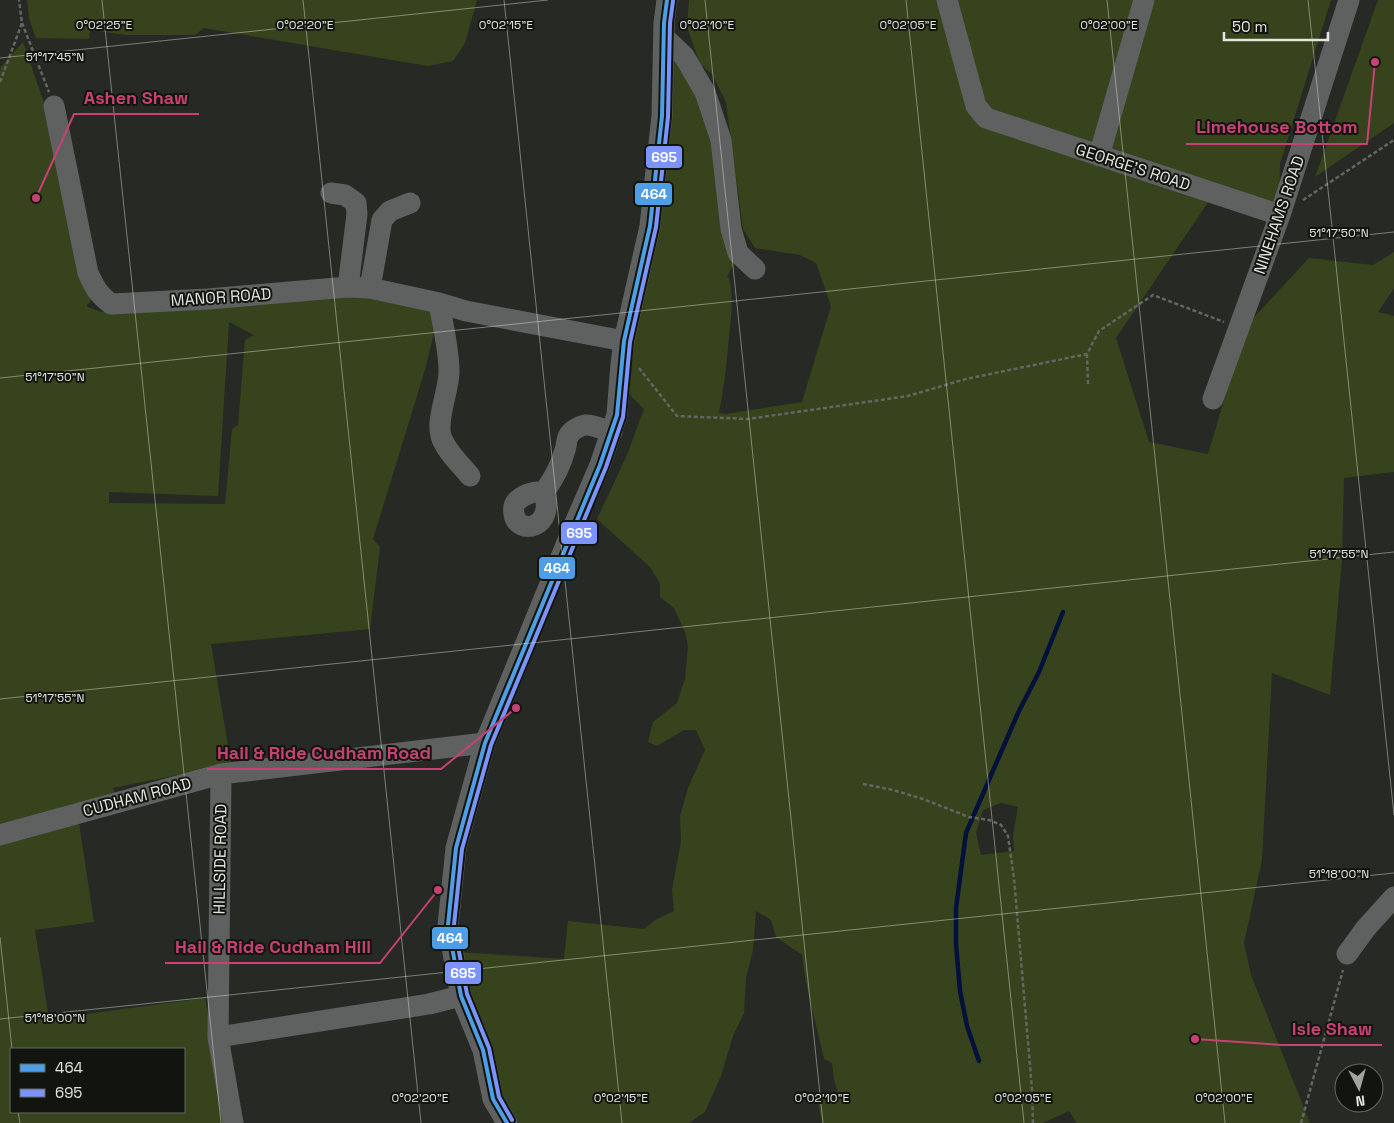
<svg xmlns="http://www.w3.org/2000/svg" width="1394" height="1123" viewBox="0 0 1394 1123" font-family="'Space Grotesk',sans-serif">
	<rect width="100%" height="100%" fill="#272a24"/>
	<path fill="#37431c" fill-rule="evenodd" d="M27,0H477L465,43L453,61L428,66L204,28L195,35H126L90,30L89,39L36,38L29,18Z
		M689,0H1331L1280,164L1279,216L1209,201L1116,338L1149,442L1208,454L1246,326L1309,258L1373,265L1394,252V288L1378,312L1394,316V472L1344,478L1342,559L1330,695L1272,673L1262,860L1244,943L1251,975L1310,1123H1077L1069,1111L1043,1123H822L817,1095L839,1098L834,1079L832,1063L824,1059L806,983L802,955L776,937L771,920L756,911L753,950L746,978L744,1013L733,1036L721,1076L705,1112L689,1123H519L499,1090L458,952L564,959L568,921L644,929L655,920L674,911L672,890L681,841L680,816L688,788L705,750L696,730H684L657,746L648,742L653,722L677,703L685,679L688,646L685,632L674,608L660,597V584L650,567L597,519L627,455L644,409L629,394L627,378L672,52L706,107L727,238L733,265L727,277L729,278C734,297 731,317 729,336C727,362 724,388 719,413L726,414L802,402L831,306L816,263L800,255L755,248L743,229L726,102L712,74L700,64L687,27ZM1001,803L1018,807L1013,836L1014,851L981,855L976,833L983,810Z
		M1378,0H1394V123L1315,177Z
		M23,42L45,106L99,291L86,306L101,312L230,307L354,294L432,309L434,333L424,373L373,539L380,547L370,629L211,644L231,764L113,788L115,795L0,827V68ZM229,322L254,335L245,340L238,425L232,429L225,504L109,503V492L218,496Z
		M79,823L94,922L35,930L49,1019L205,998L226,1123H0V842ZM11,1049H184V1112H11Z"/>
	<g fill="none" stroke-linecap="round" stroke-linejoin="round">
		<path stroke="#04113c" stroke-width="4.5" d="M979,1061L967,1026L960,991L956,944V908L966,833L1018,713L1039,672L1063,612"/>
		<path stroke="#636663" stroke-width="2.5" stroke-dasharray="4 2.5" stroke-linecap="butt" d="M22,23L49,92
			M0,82L22,23L19,0
			M1303,200L1394,140
			M1087,354L1088,384
			M639,368L677,416L748,419L908,396L966,379L1087,354L1099,331L1153,295L1224,322
			M863,784L893,790L923,799L969,817L989,820L1001,825L1008,836L1014,878L1032,1089L1033,1123
			M1301,1123L1343,970"/>
		<path stroke="#5f6160" stroke-width="21" d="M947,0L976,106L986,118L1280,215
			M664,37L684,56L705,92L721,140L731,229L738,253L755,269
			M54,106L88,273C95,288 98,294 111,304L208,299L348,287L370,288L439,303L466,311L624,341
			M1099,156L1144,0
			M331,193L345,195L356,203L357,214L348,287
			M370,288L382,220L390,211L410,203
			M439,303C443,326 449,349 449,372C449,390 436,419 441,436C445,450 461,465 470,476
			M1213,399L1280,215L1349,0
			M544,492C556,529 517,536 514,514C513,508 514,503 518,500C525,494 535,491 544,492C553,480 561,465 565,450C567,445 566,439 569,435C572,430 580,426 585,425C593,424 604,430 612,432
			M221,774L218,1037L233,1123
			M0,835L221,774L485,743
			M1347,954L1366,928L1394,897
			M218,1037L429,1004L461,996
			M507,1123L493,1099L483,1050L461,996L448,925L456,848L485,743L575,523L600,465L617,415L621,364L624,341L650,226L662,116L664,23L667,0"/>
		<g stroke="#12150f" stroke-width="8">
			<path id="bus-1" d="M507,1123L493,1099L483,1050L461,996L448,925L456,848L485,743L600,465L617,415L624,341L650,226L662,116L664,23L667,0"/>
		</g>
		<g stroke="#12150f" stroke-width="8">
			<path id="bus-2" d="M512,1120L499,1097L489,1048L467,994L454,925L462,849L491,745L606,467L623,417L630,342L656,227L668,117L670,23L673,1"/>
		</g>
		<use href="#bus-1" stroke="#4d9ee5" stroke-width="4"/>
		<use href="#bus-2" stroke="#7a94fc" stroke-width="4"/>
	</g>
	<path fill="none" stroke="#e2e6dd" stroke-width="1" stroke-opacity="0.45" d="M102,0L221,1123M303,0L421,1123M504,0L622,1123M705,0L823,1123M906,0L1024,1123M1107,0L1225,1123M1308,0L1394,815M0,58L548,0M0,378L1394,232M0,699L1394,552M0,937L12,1049M0,1019L1394,873M18,1112L20,1123"/>
	<g text-anchor="middle" dominant-baseline="central" stroke-width="4" stroke-linejoin="round" paint-order="stroke">
		<g font-size="16" fill="#e2e6dd" stroke="#12150f">
			<text transform="translate(1133 167) rotate(18)">GEORGE'S ROAD</text>
			<text transform="translate(1279 215) rotate(-71)">NINEHAMS ROAD</text>
			<text transform="translate(221 297) rotate(-4)">MANOR ROAD</text>
			<text transform="translate(137 797) rotate(-15)">CUDHAM ROAD</text>
			<text transform="translate(220 859) rotate(-89)">HILLSIDE ROAD</text>
		</g>
	</g>
	<g font-size="12" text-anchor="middle" fill="#e2e6dd" stroke="#12150f" stroke-width="4" stroke-linejoin="round" paint-order="stroke">
		<text x="104" y="29">0°02'25"E</text>
		<text x="305" y="29">0°02'20"E</text>
		<text x="506" y="29">0°02'15"E</text>
		<text x="707" y="29">0°02'10"E</text>
		<text x="908" y="29">0°02'05"E</text>
		<text x="1109" y="29">0°02'00"E</text>
		<text x="55" y="61">51°17'45"N</text>
		<text x="1339" y="237">51°17'50"N</text>
		<text x="55" y="381">51°17'50"N</text>
		<text x="1339" y="558">51°17'55"N</text>
		<text x="55" y="702">51°17'55"N</text>
		<text x="1339" y="878">51°18'00"N</text>
		<text x="55" y="1022">51°18'00"N</text>
		<text x="420" y="1102">0°02'20"E</text>
		<text x="621" y="1102">0°02'15"E</text>
		<text x="822" y="1102">0°02'10"E</text>
		<text x="1023" y="1102">0°02'05"E</text>
		<text x="1224" y="1102">0°02'00"E</text>
	</g>
	<path fill="none" stroke="#c84175" stroke-width="2" d="M36 198L74 114H199M1375 62L1367 144H1186M516 708L441 769H207M438 890L380 963H165M1195 1039L1282 1045H1382"/>
	<g fill="#c84175" stroke="#12150f" stroke-width="2">
		<circle cx="36" cy="198" r="5"/>
		<circle cx="1375" cy="62" r="5"/>
		<circle cx="516" cy="708" r="5"/>
		<circle cx="438" cy="890" r="5"/>
		<circle cx="1195" cy="1039" r="5"/>
	</g>
	<g font-size="18" text-anchor="middle" font-weight="bold" fill="#c84175" stroke="#12150f" stroke-width="4" stroke-linejoin="round" paint-order="stroke">
		<text x="136" y="104">Ashen Shaw</text>
		<text x="1277" y="133">Limehouse Bottom</text>
		<text x="324" y="759">Hail &amp; Ride Cudham Road</text>
		<text x="273" y="953">Hail &amp; Ride Cudham Hill</text>
		<text x="1332" y="1035">Isle Shaw</text>
	</g>
	<g stroke="#12150f" stroke-width="2">
		<rect x="645" y="145" width="38" height="24" rx="5" fill="#7a94fc"/>
		<rect x="634" y="182" width="39" height="24" rx="5" fill="#4d9ee5"/>
		<rect x="560" y="521" width="38" height="24" rx="5" fill="#7a94fc"/>
		<rect x="538" y="556" width="38" height="24" rx="5" fill="#4d9ee5"/>
		<rect x="431" y="926" width="38" height="24" rx="5" fill="#4d9ee5"/>
		<rect x="444" y="961" width="38" height="24" rx="5" fill="#7a94fc"/>
	</g>
	<g font-size="14" text-anchor="middle" font-weight="bold" fill="#fff">
		<text x="664" y="162">695</text>
		<text x="654" y="199">464</text>
		<text x="579" y="538">695</text>
		<text x="557" y="573">464</text>
		<text x="450" y="943">464</text>
		<text x="463" y="978">695</text>
	</g>
	<rect x="10" y="1048" width="175" height="65" fill="#12150f" stroke="#656961"/>
	<rect x="20" y="1064" width="25" height="8" fill="#4d9ee5" stroke="#656961"/>
	<text x="55" y="1073" font-size="15" fill="#e2e6dd">464</text>
	<rect x="20" y="1089" width="25" height="8" fill="#7a94fc" stroke="#656961"/>
	<text x="55" y="1098" font-size="15" fill="#e2e6dd">695</text>
	<g transform="translate(1359 1088) rotate(174)"><circle r="24" fill="#12150f" stroke="#656961"/>
	<path d="M0-4L9 19L0 12L-9 19Z" fill="#a1a49c"/>
	<text y="-8" font-size="14" font-weight="bold" text-anchor="middle" fill="#e2e6dd">N</text>
	</g>
	<path d="M1224 32v8h104v-8" fill="none" stroke="#e2e6dd" stroke-width="2.5"/>
	<text x="1232" y="32" font-size="15" fill="#e2e6dd" stroke="#12150f" stroke-width="4" paint-order="stroke">50 m</text>
</svg>
